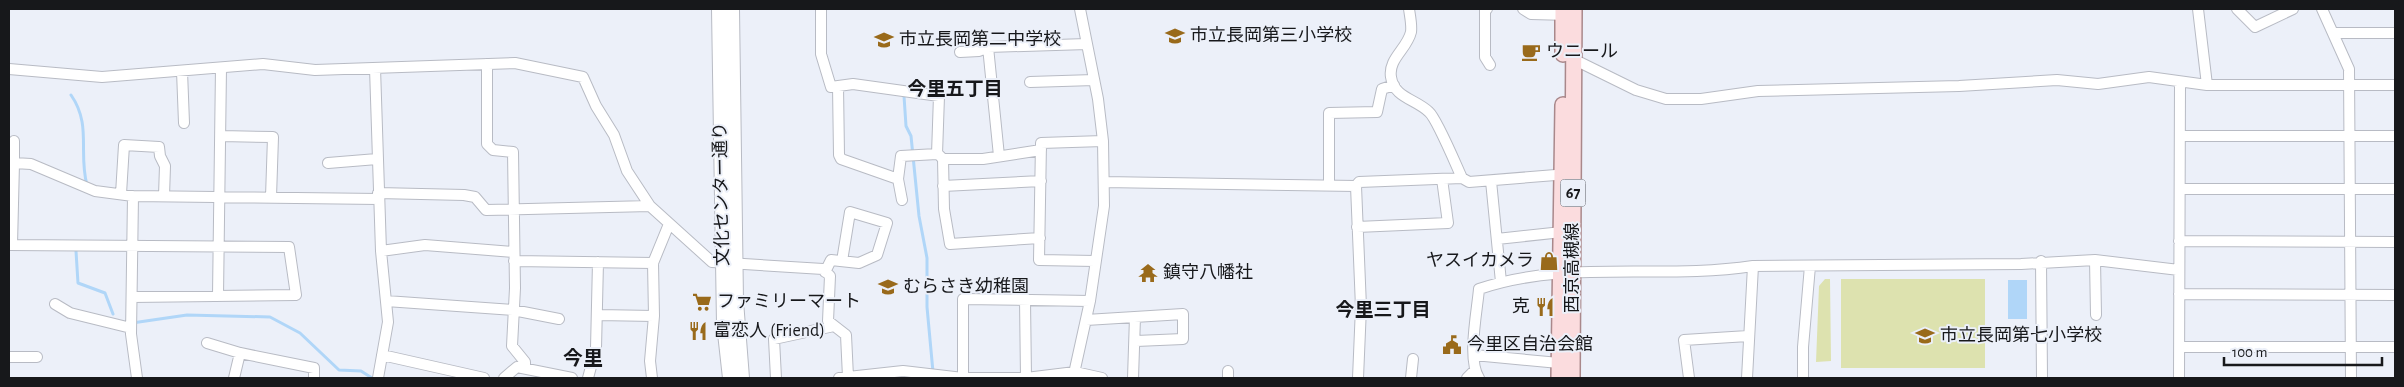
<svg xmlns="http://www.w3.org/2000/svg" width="2404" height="387" viewBox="0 0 2404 387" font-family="'Alegreya Sans','Noto Sans JP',sans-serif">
	<rect width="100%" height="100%" fill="#ecf0f9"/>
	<path fill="#dde2af" d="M1825,279H1830L1831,361L1816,362L1819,286Z
		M1841,279H1985V368H1841Z"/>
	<path fill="#b0d6f8" d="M2008,280H2027V319H2008Z"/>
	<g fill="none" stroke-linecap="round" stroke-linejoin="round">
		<path stroke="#b0d6f8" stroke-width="3" d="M71,95C92,125 78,153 87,185
			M904,96L906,126L911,136L919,216L927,258V307L933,372
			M76,251L78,283L105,293L113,314
			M132,323L187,315L270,317L300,333L339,370L361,371L372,378"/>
		<g stroke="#b8bbc4" stroke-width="12">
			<path id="street" d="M821,9V54L831,87L853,84L939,96L937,154L901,156L898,179
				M1409,9C1410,16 1412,25 1411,32C1407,49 1388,59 1391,77C1394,98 1416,99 1429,112C1437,119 1456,165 1462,178
				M1487,9H1485V57L1490,65
				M1523,9L1531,14L1568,15
				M2198,9L2207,85
				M2237,9L2255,27L2293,9
				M2322,9L2349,69L2351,378
				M2333,33H2395
				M960,52L979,51L988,47
				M1573,59L1636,90L1666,99H1701L1758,91L1959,86L2057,80L2098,84L2149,77L2207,85H2395
				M487,64V144L493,150L513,152L515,288L512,346L525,362V368
				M375,68L381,251L388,322L378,378
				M9,69L102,77L263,64L315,70L515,63L583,77L596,106L614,135L627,171L650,206L712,262L823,269L830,276L828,321L846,335L848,377
				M182,71L184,123
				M1030,82L1094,80
				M838,86L839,155L841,159L898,179L902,200
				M221,136L273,137L271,197
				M2180,136H2395
				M14,141V163
				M938,154L943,159H983L1041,150
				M999,156L988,47L1087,44
				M943,159L944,209L950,244L1040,238
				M328,163L377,159
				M1491,181L1501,282
				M1104,182L1356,186L1359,182L1462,178L1469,182L1568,174
				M943,186L1041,181
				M1329,186V113L1377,112L1382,89L1394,85
				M1356,186L1361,307L1358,378
				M2180,189H2395
				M378,193L464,195L475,197L486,210L650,206
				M121,194L124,145L159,147L160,156L165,166L164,196
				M133,196L131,334L137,378
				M1357,227L1448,223L1442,179
				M1497,239L1562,232
				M2179,241L2395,242
				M9,245L289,247L296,295L132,297
				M12,245L14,163L31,164L95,191L133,196L379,199
				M381,251L425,245L514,252
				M2095,260L2096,315
				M514,261L653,263
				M1095,261L1039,260L1041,143L1103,141
				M2041,261L2042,378
				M825,272L831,260L859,263L877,255L887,223L850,212L842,261
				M2179,294L2395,295
				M218,296L221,68
				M1025,300L1026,378
				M386,301L513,310L559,319
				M55,304L70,313L131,328
				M598,315L654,316
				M1086,320L1183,314V339L1136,341
				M207,343L240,353L314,368V378
				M2179,347H2395
				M382,355L484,378
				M1474,355L1559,363
				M9,357H37
				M234,378L240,353
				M504,378L517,367L572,378
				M588,378L596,348L598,262
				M652,378L650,361L654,316L653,263L669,224
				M776,378L774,339L834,326
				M839,378L903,371L963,378H1026L1075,372L1102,378
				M963,378V299L1090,301
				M1073,378L1090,301L1104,206L1103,141L1098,99L1080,9
				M1133,378L1135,317
				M1228,378V371
				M1411,378L1413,359
				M1467,378L1474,371
				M1479,378C1467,360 1477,312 1479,289C1567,259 1661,280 1753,266L2021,264L2095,260L2179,270
				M1689,378L1684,340L1748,336
				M1747,378L1753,266
				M1803,378V347L1810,266
				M2179,378L2180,82"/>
		</g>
		<g stroke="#b8bbc4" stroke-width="16">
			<path id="secondary" d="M719,9L724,324L730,378
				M732,9L736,301L742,378"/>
		</g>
		<g stroke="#a9888b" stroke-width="18">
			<path id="primary" d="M1563,54V9
				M1559,378L1563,105
				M1572,378L1574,9"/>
		</g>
		<use href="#street" stroke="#fff" stroke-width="10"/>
		<use href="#secondary" stroke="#fff" stroke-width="14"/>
		<use href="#primary" stroke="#fbdcde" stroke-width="15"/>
	</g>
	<defs>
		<g id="school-bare" transform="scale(1.5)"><path d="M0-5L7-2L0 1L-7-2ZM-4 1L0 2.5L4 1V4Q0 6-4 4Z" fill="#996a1b" stroke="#ecf0f9" stroke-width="2.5" paint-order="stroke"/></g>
		<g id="cafe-bare" transform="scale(1.5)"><path d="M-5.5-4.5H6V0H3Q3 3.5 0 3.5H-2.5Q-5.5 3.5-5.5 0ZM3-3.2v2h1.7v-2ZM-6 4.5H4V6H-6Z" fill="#996a1b" stroke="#ecf0f9" stroke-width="2.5" paint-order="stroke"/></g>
		<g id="shop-bare" transform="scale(1.5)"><path d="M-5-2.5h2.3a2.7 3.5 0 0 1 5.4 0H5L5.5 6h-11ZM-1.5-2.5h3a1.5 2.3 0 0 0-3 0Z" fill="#996a1b" stroke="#ecf0f9" stroke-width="2.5" paint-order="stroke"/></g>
		<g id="temple-bare" transform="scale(1.5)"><path d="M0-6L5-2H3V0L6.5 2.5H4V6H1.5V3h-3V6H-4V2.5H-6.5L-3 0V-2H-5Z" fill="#996a1b" stroke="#ecf0f9" stroke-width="2.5" paint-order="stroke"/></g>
		<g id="supermarket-bare" transform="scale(1.5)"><path d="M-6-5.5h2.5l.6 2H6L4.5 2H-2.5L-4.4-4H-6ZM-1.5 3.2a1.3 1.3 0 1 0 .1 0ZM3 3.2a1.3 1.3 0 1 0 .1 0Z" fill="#996a1b" stroke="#ecf0f9" stroke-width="2.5" paint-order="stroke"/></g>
		<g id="restaurant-bare" transform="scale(1.5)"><path d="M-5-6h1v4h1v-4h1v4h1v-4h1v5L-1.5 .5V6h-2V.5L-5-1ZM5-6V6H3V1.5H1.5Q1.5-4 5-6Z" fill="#996a1b" stroke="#ecf0f9" stroke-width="2.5" paint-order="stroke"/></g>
		<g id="civic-bare" transform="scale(1.5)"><path d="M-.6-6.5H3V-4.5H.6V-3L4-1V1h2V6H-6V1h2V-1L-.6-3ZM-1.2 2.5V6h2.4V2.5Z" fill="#996a1b" stroke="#ecf0f9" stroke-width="2.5" paint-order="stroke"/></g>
	</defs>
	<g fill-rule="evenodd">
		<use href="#school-bare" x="1175" y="36"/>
		<use href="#school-bare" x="884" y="40"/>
		<use href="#cafe-bare" x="1531" y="52"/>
		<use href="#shop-bare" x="1549" y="261"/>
		<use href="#temple-bare" x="1148" y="273"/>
		<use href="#school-bare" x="888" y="287"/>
		<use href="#supermarket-bare" x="702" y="302"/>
		<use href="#restaurant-bare" x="1545" y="307"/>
		<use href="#restaurant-bare" x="698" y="331"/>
		<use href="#school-bare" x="1925" y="336"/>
		<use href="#civic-bare" x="1452" y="345"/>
	</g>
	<g text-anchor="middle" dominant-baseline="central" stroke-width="4" stroke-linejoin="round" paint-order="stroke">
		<rect fill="#ecf0f9" stroke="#57595e" stroke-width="1" x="1560.5" y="179.5" width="25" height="27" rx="4"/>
		<g font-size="16" font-weight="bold" fill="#17181b">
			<text x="1573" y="193">67</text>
		</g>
		<g font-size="18" fill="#17181b" stroke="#ecf0f9" text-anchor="start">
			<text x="1190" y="36">市立長岡第三小学校</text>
			<text x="899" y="40">市立長岡第二中学校</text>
			<text x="1546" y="52">ウニール</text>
			<text x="1534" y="261" text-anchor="end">ヤスイカメラ</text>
			<text x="1163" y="273">鎮守八幡社</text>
			<text x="903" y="287">むらさき幼稚園</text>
			<text x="717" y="302">ファミリーマート</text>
			<text x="1530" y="307" text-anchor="end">克</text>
			<text x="713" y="331">富恋人 (Friend)</text>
			<text x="1940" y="336">市立長岡第七小学校</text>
			<text x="1467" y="345">今里区自治会館</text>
		</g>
		<g font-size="18" fill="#17181b" stroke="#ecf0f9">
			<text transform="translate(722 194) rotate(-91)">文化センター通り</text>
			<text transform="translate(1573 268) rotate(-90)">西京高槻線</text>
		</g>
		<g font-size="19" font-weight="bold" fill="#17181b" stroke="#ecf0f9">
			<text x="955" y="89">今里五丁目</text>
			<text x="1383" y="310">今里三丁目</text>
		</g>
		<g font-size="20" font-weight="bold" fill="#17181b" stroke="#ecf0f9">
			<text x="583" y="359">今里</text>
		</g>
	</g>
	<rect width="2404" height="387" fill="none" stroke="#17181b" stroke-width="20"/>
	<path d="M2224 357v8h158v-8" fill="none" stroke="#17181b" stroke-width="2.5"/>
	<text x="2232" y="357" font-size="15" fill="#17181b" stroke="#ecf0f9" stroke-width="4" paint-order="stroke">100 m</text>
</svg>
